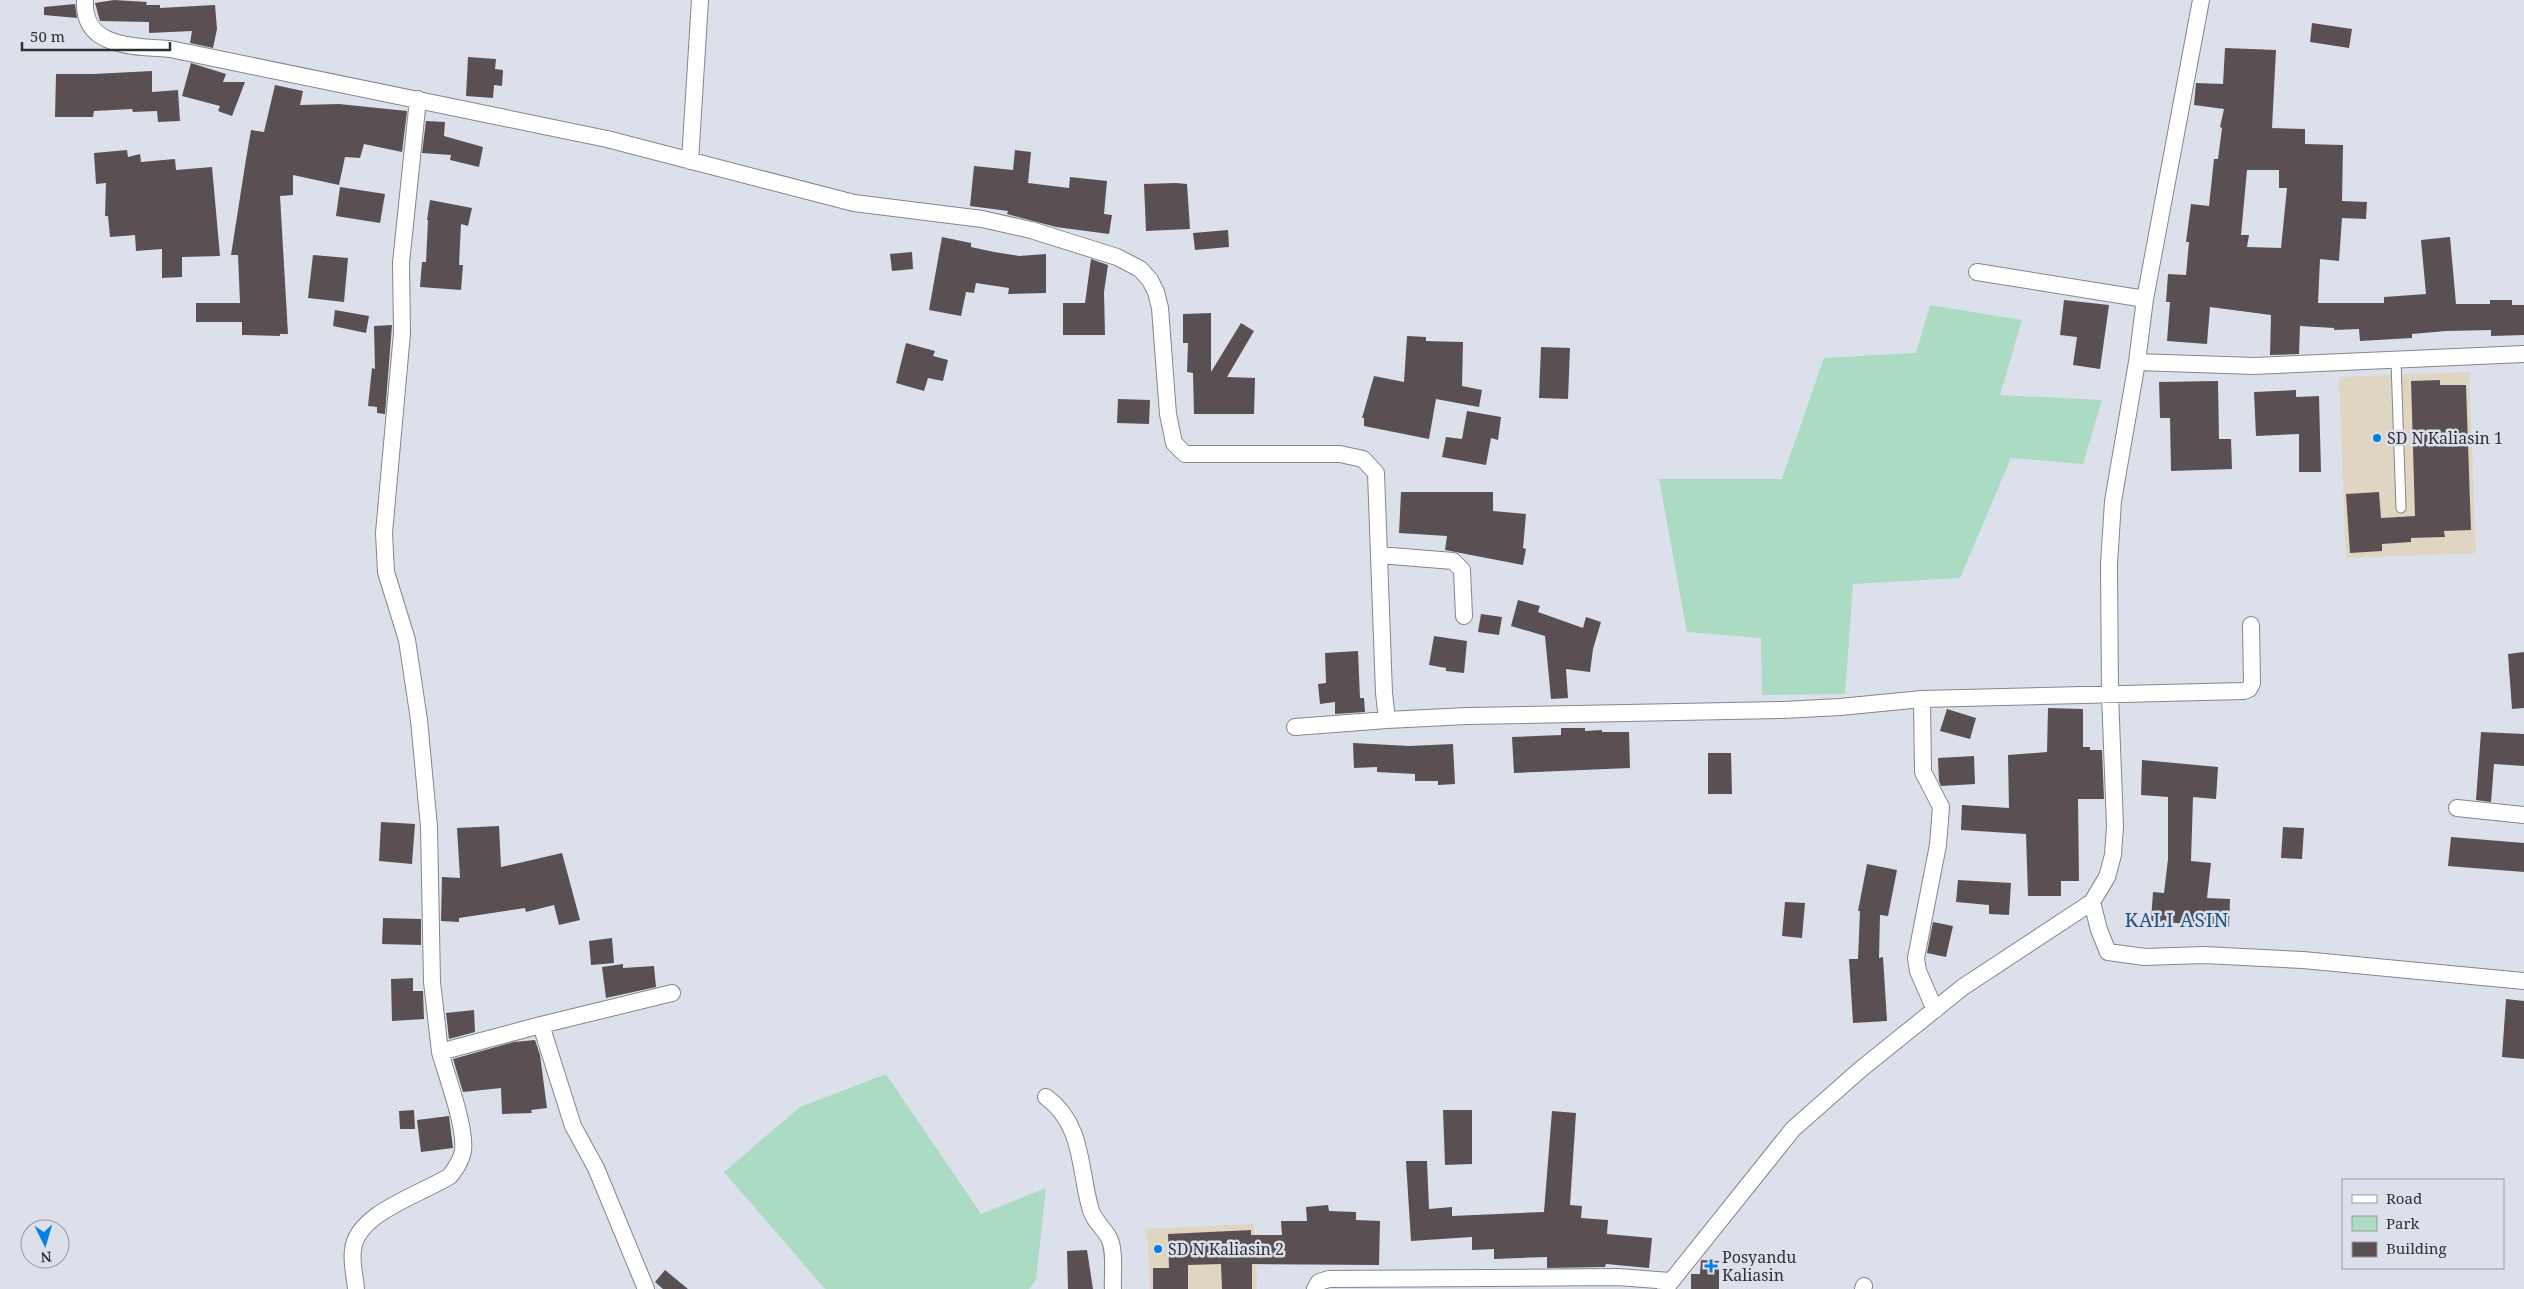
<svg xmlns="http://www.w3.org/2000/svg" width="2524" height="1289" viewBox="0 0 2524 1289" font-family="'Noto Serif',serif">
	<rect width="100%" height="100%" fill="#dbe0ea"/>
	<path fill="#dfd5c0" fill-rule="evenodd" d="M2469,372L2476,553L2346,558L2339,377ZM2439,380L2445,537L2416,538L2411,382ZM2443,385H2466L2471,530ZM2379,492L2382,550L2350,553L2346,494ZM2409,516L2411,542L2384,518Z
		M1254,1224L1257,1289H1252L1250,1230L1221,1231L1222,1289H1188L1187,1268H1153V1289H1150L1147,1229ZM1217,1233V1264L1169,1265L1168,1235Z"/>
	<path fill="#acdbc3" d="M1930,305L2022,320L2000,395L2102,400L2083,464L2011,458L1960,578L1853,584L1845,694L1762,695L1761,638L1687,632L1659,479H1782L1824,358L1916,353Z
		M886,1074L981,1214L1046,1188L1036,1280L1029,1289H825L724,1172L800,1107Z"/>
	<path fill="#5a5054" fill-rule="evenodd" d="M114,0L147,2L146,5H160V8L215,5L217,29L213,48L190,43L192,31L149,33V22L100,21L95,3Z
		M75,4L77,18L44,15V7Z
		M2312,23L2352,29L2349,48L2310,42Z
		M2225,48L2276,50L2272,128L2305,129V144L2343,145L2342,201L2367,202L2366,219L2342,218L2339,261L2320,259L2318,303H2384V297L2426,294L2421,240L2450,237L2456,304H2490V300H2512V305H2524V335L2491,336V330L2446,331L2412,334V338L2360,341L2359,329L2334,330V328L2300,326L2299,354L2270,355L2271,315L2210,307L2207,344L2167,341L2170,302H2166L2168,274L2186,275L2189,242H2186L2191,204L2209,206L2214,159H2218L2222,128L2220,127L2224,109L2194,105L2196,83L2223,84ZM2247,170H2279V188H2287L2281,248L2247,247L2249,235H2241Z
		M468,57L496,59L495,69L503,70L502,86L494,85L493,98L466,96Z
		M191,63L226,74L223,82H245L232,116L218,111L220,106L182,96Z
		M152,71V92L178,90L180,121L158,122L157,111L133,112L132,109L94,111L93,117H55L56,74H93Z
		M275,85L303,91L300,105L339,104L407,111L402,152L364,144L360,158L345,157L339,185L293,175V195L280,196L288,334H280V336L242,335V322H196V303H240L238,255H231L246,159L251,130L264,132Z
		M426,121L445,122L444,136L483,147L479,167L450,160L451,155L422,153Z
		M127,150L128,157L140,154L141,162L175,159L176,170L212,167L220,256L182,257V277L162,278V249L136,251L135,235L110,237L108,216H105L106,183L96,184L94,153Z
		M1015,150L1031,152L1028,183L1069,188L1070,177L1107,181L1104,214L1112,215L1109,234L1056,227L1007,214L1008,211L970,206L974,166L1013,170Z
		M1176,183L1187,184L1190,229L1146,231L1144,184Z
		M340,187L385,194L380,223L336,216Z
		M430,200L472,208L468,226L461,224L459,265H463L461,290L420,287L422,262H426L428,220H427Z
		M1228,230L1229,247L1195,250L1193,233Z
		M942,237L971,243V247L994,252L1019,256L1046,254V293L1008,294L1009,288L976,283L974,293L966,292L961,316L929,310Z
		M912,252L913,269L892,271L890,254Z
		M313,255L348,258L344,302L308,298Z
		M1091,259L1108,265L1104,292L1105,335H1063V303H1085Z
		M2064,300L2109,305L2100,369L2073,365L2077,337L2060,335Z
		M335,310L369,316L366,333L333,326Z
		M1211,313V372L1241,323L1254,331L1227,377L1255,378L1254,414H1194L1193,373L1187,372L1188,343H1183V314Z
		M392,325L385,414L377,413V407L368,406L372,368L375,369L374,326Z
		M1407,336L1426,337V341L1463,342L1462,386L1482,390L1479,407L1436,399L1429,439L1364,426V418H1362L1374,376L1404,382Z
		M906,343L935,351L933,356L948,360L943,381L928,378L924,391L896,383Z
		M1541,347L1570,348L1568,399L1539,398Z
		M2440,380V385H2466L2471,530L2444,531L2445,537L2411,538V542L2382,544V551L2350,553L2346,494L2379,492L2381,518L2415,516L2411,381Z
		M2218,381L2219,439H2231L2232,469L2171,471L2170,418H2160L2159,382Z
		M2296,390V397L2319,396L2321,472H2299V434L2256,436L2254,392Z
		M1118,399L1150,400L1149,424L1117,423Z
		M1467,411L1501,417L1498,440L1491,438L1486,465L1442,457L1446,437L1462,439Z
		M1401,492H1493V511L1526,514L1523,548L1526,549L1523,565L1445,550L1447,536L1399,533Z
		M1518,600L1540,606L1538,612L1583,628L1586,617L1601,622L1593,649L1590,672L1566,669L1568,698L1551,699L1545,636L1511,626Z
		M1481,614L1502,617L1499,635L1478,632Z
		M1434,636L1467,641L1464,673L1446,671V668L1429,665Z
		M1358,651L1360,698H1364L1365,712L1335,714V702L1320,704L1318,684L1326,683L1325,653Z
		M2524,652V708L2512,709L2508,654Z
		M2048,708L2083,709V747H2090V750H2102L2104,799H2078L2079,881H2061V896H2028L2026,834L1961,830L1962,805L2009,808L2008,755L2047,752Z
		M1947,709L1976,718L1970,739L1940,731Z
		M1561,728H1585V731L1602,730V732H1629L1630,768L1514,773L1512,737L1561,735Z
		M2481,732L2524,734V766L2494,764L2491,802L2476,800Z
		M1353,743L1409,746L1453,744L1455,784L1438,785V781H1415V774L1377,772V767L1354,768Z
		M1708,753H1731L1732,794H1708Z
		M1974,756L1975,784L1941,786L1939,781L1938,758Z
		M2142,760L2218,767L2216,799L2193,797L2191,861L2211,863L2207,898L2230,899L2229,927L2151,921L2153,892L2164,893L2168,859V797L2141,795Z
		M381,822L415,824L412,864L379,861Z
		M499,826L501,867L562,853L580,920L559,925L554,905L526,912L525,908L459,918V922L441,921L442,877L460,878L457,828Z
		M2283,827L2304,828L2302,859L2281,858Z
		M2451,837L2524,843V872L2448,866Z
		M1867,864L1897,870L1888,916L1880,915L1879,958L1883,957L1887,1021L1853,1023L1849,959H1858L1860,911H1858Z
		M1958,880L2011,883L2009,915L1989,914V905L1956,902Z
		M1785,902L1805,903L1802,938L1782,936Z
		M383,918L421,919V945L382,944Z
		M1933,922L1953,926L1946,957L1927,953Z
		M612,938L614,963L591,965L589,941Z
		M623,964V968L654,966L656,987L606,998L602,967Z
		M413,978V991H423L424,1019L392,1021L391,979Z
		M2506,999L2524,1001V1059L2502,1057Z
		M474,1010L475,1032L449,1039L446,1013Z
		M535,1040L540,1055L547,1108L531,1110L532,1113L502,1114L501,1088L463,1092L453,1059L514,1042Z
		M414,1110L415,1129H400L399,1111Z
		M1443,1110H1472V1164L1445,1165Z
		M1552,1111L1576,1113L1570,1205L1582,1206L1581,1218L1608,1220L1607,1234L1652,1238L1649,1268L1606,1264L1605,1267L1547,1268V1257L1494,1259V1249L1472,1250V1237L1411,1241L1406,1161H1427L1429,1209L1452,1207V1216L1544,1212Z
		M449,1116L453,1148L421,1152L417,1120Z
		M1328,1205L1329,1211L1356,1212V1220L1380,1221L1379,1265L1252,1264V1289H1222L1221,1264L1188,1265V1289H1153V1268H1169L1168,1234L1251,1230V1235H1282L1281,1221H1307L1306,1207Z
		M1087,1250L1093,1289H1068L1067,1251Z
		M1701,1260L1719,1261V1289H1691V1274H1700Z
		M665,1270L688,1289H663L655,1282Z"/>
	<g fill="none" stroke-linecap="round" stroke-linejoin="round">
		<g stroke="#82868f" stroke-width="11">
			<path id="lane" d="M2396,361L2401,508"/>
		</g>
		<g stroke="#82868f" stroke-width="18">
			<path id="street" d="M85,0C82,49 136,46 170,49L607,139L854,203L982,219L1031,230L1117,257L1140,269L1150,280L1156,292L1160,308L1168,414L1174,443L1185,454H1340L1363,459L1376,473L1384,693L1387,720L1467,716L1783,710L1840,707L1922,699L2244,691L2249,689L2252,683L2251,625
				M418,99L401,263L402,333L384,533L386,572L407,640L419,720L429,827L432,982L440,1052L541,1025L573,1126L596,1168L646,1289
				M690,161L700,0
				M1977,272L2145,299
				M2137,362L2254,366L2524,354
				M1379,555L1453,561L1462,570L1464,616
				M1922,699L1923,772L1941,807L1938,845L1916,958L1918,971L1935,1010
				M1295,727L1387,720
				M2457,808L2524,815
				M2092,902L2099,930L2108,952L2145,957L2204,955L2303,960L2524,981
				M541,1025L672,993
				M1046,1097C1083,1124 1079,1167 1090,1207C1092,1218 1102,1227 1108,1236C1116,1249 1112,1274 1113,1289
				M356,1289C355,1276 351,1263 353,1250C356,1213 422,1194 450,1176C456,1168 461,1161 463,1151C466,1127 447,1077 440,1052
				M1315,1289L1319,1282L1329,1279L1618,1277L1670,1281
				M1665,1289L1793,1129L1861,1069L1963,987L2092,902L2107,877L2113,855L2115,826L2110,694L2109,564L2113,501L2137,362L2145,299L2201,0
				M1863,1289L1864,1286"/>
		</g>
		<use href="#lane" stroke="#fff" stroke-width="9"/>
		<use href="#street" stroke="#fff" stroke-width="16"/>
	</g>
	<g fill="#097ee5" stroke="#dbe0ea" stroke-width="2">
		<circle cx="2377" cy="438" r="5"/>
		<circle cx="1158" cy="1249" r="5"/>
		<path d="M1708.5 1258.5h5v5h5v5h-5v5h-5v-5h-5v-5h5z"/>
	</g>
	<g text-anchor="middle" dominant-baseline="central" stroke-width="5" stroke-linejoin="round" paint-order="stroke">
		<g font-size="16" fill="#2e3034" stroke="#dbe0ea" text-anchor="start">
			<text x="2387" y="438">SD N Kaliasin 1</text>
			<text x="1168" y="1249">SD N Kaliasin 2</text>
			<text x="1722" y="1257">Posyandu<tspan x="1722" dy="18">Kaliasin</tspan></text>
		</g>
		<g font-size="19" letter-spacing="1" fill="#225184" stroke="#dbe0ea">
			<text x="2177" y="920">KALI ASIN</text>
		</g>
	</g>
	<rect x="2342" y="1179" width="162" height="90" fill="#dbe0ea" stroke="#969aa1"/>
	<rect x="2352" y="1195" width="25" height="8" fill="#ffffff" stroke="#969aa1"/>
	<text x="2386" y="1204" font-size="15" fill="#2e3034">Road</text>
	<rect x="2352" y="1216" width="25" height="15" fill="#acdbc3" stroke="#969aa1"/>
	<text x="2386" y="1229" font-size="15" fill="#2e3034">Park</text>
	<rect x="2352" y="1242" width="25" height="15" fill="#5a5054" stroke="#969aa1"/>
	<text x="2386" y="1254" font-size="15" fill="#2e3034">Building</text>
	<g transform="translate(45 1244) rotate(175)"><circle r="24" fill="#dbe0ea" stroke="#969aa1"/>
	<path d="M0-4L9 19L0 12L-9 19Z" fill="#097ee5"/>
	<text y="-8" font-size="14" font-weight="bold" text-anchor="middle" fill="#2e3034">N</text>
	</g>
	<path d="M22 42v8h148v-8" fill="none" stroke="#2e3034" stroke-width="2.5"/>
	<text x="30" y="42" font-size="15" fill="#2e3034" stroke="#dbe0ea" stroke-width="4" paint-order="stroke">50 m</text>
</svg>
